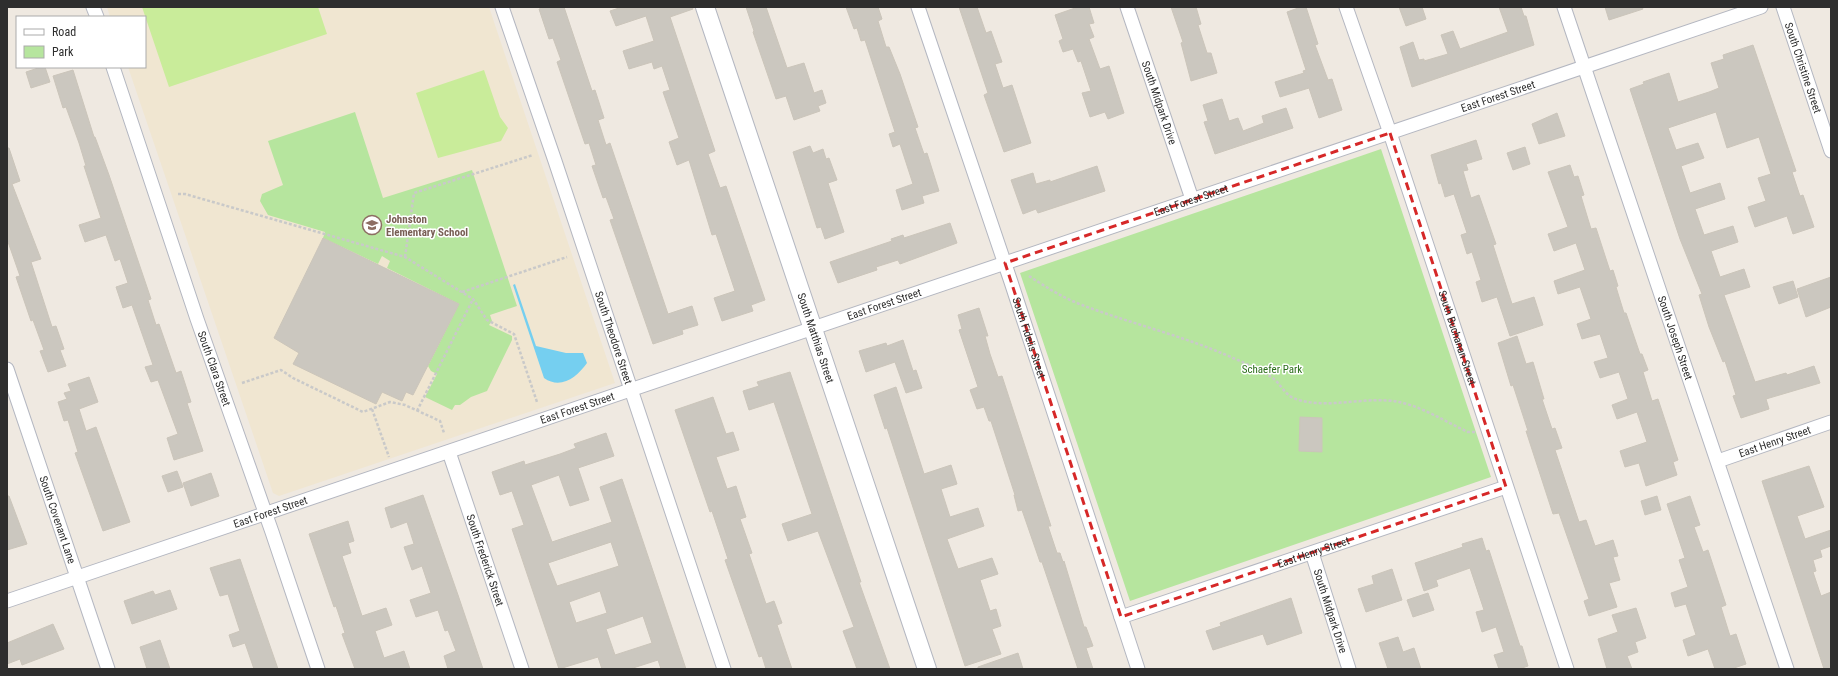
<svg xmlns="http://www.w3.org/2000/svg" width="1838" height="676" viewBox="0 0 1838 676" font-family="'Roboto Condensed',sans-serif">
	<rect width="100%" height="100%" fill="#efe9e1"/>
	<path fill="#f0e6d1" d="M107,7H489L615,383L279,496L273,493L128,67H145V17H110Z"/>
	<path fill="#b6e59e" d="M355,112L383,198L472,170L517,306L490,315L492,321L489,325L512,336V340L487,391L471,397L460,405H455L452,410L425,397L437,374L431,371L428,366L459,304L387,268L390,261L382,256L378,264L323,238L325,232L268,215L260,201L262,194L283,185L268,141Z
		M1381,149L1491,477L1130,601L1020,273Z"/>
	<path fill="#c9ec9a" d="M142,7H318L327,34L169,87Z
		M484,70L500,117L508,128L501,141L438,158L416,93Z"/>
	<path fill="#75cff0" d="M515,284L536,346L566,353H583L587,363C577,377 561,390 544,378L513,285Z"/>
	<path fill="#cbc7bf" stroke="#cbc5ba" fill-rule="evenodd" d="M546,7H564L592,91L595,90L604,118L598,120L606,145L610,143L668,314L692,306L698,325L682,330L683,334L653,344L610,220L614,219L606,197L603,198L592,166L596,165L589,143L585,144L557,62L561,60L553,38L549,39L539,9Z
		M622,7H692L693,9L670,17L715,151L708,154L720,188L726,186L765,300L751,305L753,311L722,321L714,298L735,291L716,234L712,235L689,160L677,165L669,142L679,138L663,92L670,90L662,66L654,69L652,62L629,69L623,51L654,41L646,16L616,26L610,11Z
		M746,7H766L787,68L804,63L814,93L822,90L826,103L818,106L820,111L794,120L786,96L776,99L753,32L754,31Z
		M846,7H878L882,19L878,21L886,47H889L900,74L918,127L915,128L924,154L927,153L939,191L922,196L924,203L902,210L896,190L913,184L900,144L893,147L889,134L895,132L865,40L861,41L857,28L854,29Z
		M959,7H977L986,33L991,31L1002,62L995,64L1003,88L1012,85L1031,143L1004,152L984,95L988,93Z
		M1078,7H1089L1094,23L1089,24L1094,37L1089,39L1100,69L1109,66L1124,113L1108,119L1105,112L1090,117L1082,93L1091,91L1081,61L1078,62L1073,49L1063,52L1059,41L1063,39L1055,15Z
		M1171,7H1196L1201,24L1198,25L1207,53H1211L1217,73L1191,81L1181,43L1183,42Z
		M1301,7H1306L1318,44L1315,45L1328,80L1332,79L1342,110L1319,118L1309,88L1280,97L1275,82L1304,73L1303,71L1306,70L1287,12Z
		M1399,7H1422L1426,19L1406,26Z
		M1499,7H1521L1524,16H1526L1534,45L1412,87L1400,47L1413,42L1419,60L1424,59V61L1448,54L1441,35L1453,31L1460,49L1508,32Z
		M1605,7H1642L1643,9L1609,20Z
		M1753,45L1796,171L1792,172L1800,196L1803,195L1814,227L1793,234L1787,216L1755,227L1748,207L1766,201L1758,178L1771,174L1759,137L1727,148L1716,112L1668,128L1676,150L1698,143L1704,158L1681,166L1690,193L1720,183L1725,199L1695,209L1704,235L1733,226L1738,242L1711,251L1720,277L1744,269L1750,287L1724,295L1755,382L1786,373L1787,375L1814,366L1820,383L1766,399L1769,409L1741,418L1733,396L1736,395L1725,361L1723,362L1709,327L1699,295L1702,294L1680,239L1630,89L1644,84L1643,82L1669,73L1678,102L1709,92L1719,88L1711,63L1724,59L1723,55Z
		M41,67H45L50,82L31,88L26,72Z
		M73,70L94,137H95L109,175L151,299L148,300L156,325L159,324L176,373L181,371L191,402L187,403L203,451L174,460L167,438L178,434L158,380L151,382L145,367L153,365L132,305L123,308L116,287L128,283L120,259L115,261L106,235L85,242L79,225L101,218L84,166H86L79,143L66,107L63,108L53,76Z
		M1222,99L1229,121L1238,118L1243,131L1264,123L1262,116L1286,108L1293,128L1215,154L1204,122L1208,121L1203,105Z
		M1557,113L1565,136L1539,144L1532,124Z
		M1476,140L1482,159L1466,164L1468,170L1463,171L1471,198L1479,195L1496,244L1493,245L1512,304L1534,297L1543,325L1510,336L1497,297L1482,302L1476,282L1481,280L1472,252L1467,254L1461,235L1467,233L1454,194L1445,197L1441,183L1439,184L1431,155Z
		M810,146L813,153L823,149L826,159L829,158L837,180L828,183L844,232L825,239L821,227L817,228L793,152Z
		M1525,147L1530,164L1513,170L1507,153Z
		M7,148H9L20,181L12,184L41,259L31,262L52,327L56,326L64,349L60,350L66,366L48,372L40,351L44,350L33,320L31,321L16,277L20,276L7,239Z
		M1570,165L1574,177L1578,176L1584,195L1581,196L1591,229L1596,228L1610,271L1613,270L1618,286L1616,287L1624,313H1626L1640,354H1642L1648,370L1643,372L1652,401L1658,399L1678,460L1673,462L1677,475L1646,486L1639,463L1625,467L1620,451L1647,442L1637,412L1617,419L1612,405L1628,399L1619,372L1600,378L1594,362L1608,358L1600,334L1582,339L1577,324L1591,319L1580,287L1558,294L1554,281L1585,270L1576,243L1554,251L1548,234L1568,227L1548,172Z
		M1097,166L1105,191L1038,213L1036,209L1023,214L1011,180L1033,173L1036,184L1050,180V182Z
		M950,223L957,243L900,264L898,260L876,267L877,270L838,283L830,262L892,241L891,239L903,235L904,238Z
		M323,238L459,304L413,395L406,392L402,401L382,392L376,404L293,364L299,353L274,338Z
		M1831,277V307L1806,317L1797,289Z
		M1793,281L1798,297L1779,304L1773,287Z
		M979,308L988,336H985L990,354L998,377L1002,376L1051,526H1048L1057,553H1060L1063,562L1064,561L1084,627H1086L1093,646L1086,648L1093,669H1078L1042,562H1040L1022,510L1018,511L1014,495H1015L991,421H989L984,407L977,409L970,390L978,387L959,330L962,329L958,315Z
		M1517,336L1526,364L1533,362L1544,399H1542L1552,429L1555,428L1562,448L1555,450L1579,522L1586,520L1595,546L1613,540L1618,556L1613,557L1620,580L1609,583L1617,607L1589,616L1584,601L1589,599L1559,513L1553,514L1526,431H1528L1513,385L1511,386L1498,343Z
		M903,340L913,371L916,370L922,388L906,393L895,362L866,372L859,351L886,343L887,346Z
		M790,372L861,582H859L890,669H857L843,631L854,627L818,531L788,541L782,524L812,514L774,402L749,410L743,391L759,386L757,382Z
		M89,377L98,402L79,409L86,431L96,427L130,522L103,531L75,453L78,452L68,420L64,421L58,402L67,399L64,393L71,391L68,384Z
		M896,387L924,474L951,465L957,484L941,489L950,517L978,508L984,526L947,539L958,569L992,558L998,574L980,580L990,611L996,609L1001,626L992,629L1001,654L965,666L887,428L885,429L874,395Z
		M713,397L726,434L733,432L739,450L716,457L727,489L736,486L746,517L740,519L752,553L749,554L766,604L774,601L782,623L777,625L792,669H766L762,656L759,657L725,560L728,559L712,511L710,512L675,410Z
		M1300,417L1322,418V452L1299,451Z
		M606,433L614,456L578,468L589,500L570,506L559,475L531,485L552,542L612,522L600,487L622,479L686,669H661L658,660L630,669H602L598,657L559,669L512,529L524,525L512,491L500,495L492,472L524,461L525,465L560,454L576,448L574,444ZM611,542L619,566L557,586L548,563ZM600,591L607,613L576,623L569,602ZM643,616L652,643L615,655L606,629Z
		M1809,466L1824,507L1797,516L1805,539L1831,530V546L1820,550L1822,557L1813,560L1816,571L1813,572L1821,596L1831,592V669H1824L1762,481Z
		M177,471L183,487L168,492L162,476Z
		M211,473L219,496L191,506L183,483Z
		M423,495L458,595L483,669H448L444,656L456,651L448,630L445,631L438,610L416,617L410,600L431,593L422,566L412,570L404,547L414,544L407,522L391,528L385,508Z
		M7,496H9L27,544L7,550Z
		M1657,496L1661,510L1645,515L1641,501Z
		M1690,496L1700,525L1694,527L1703,552L1708,550L1726,605L1721,607L1730,636L1736,634L1746,664L1731,669H1715L1708,649L1688,656L1683,640L1696,635L1686,604L1675,607L1671,593L1688,587L1679,560L1685,558L1667,504Z
		M348,521L354,541L348,543L351,553L342,556L362,616L386,608L392,625L375,631L384,658L404,651L410,669H355L342,634L345,633L336,606L334,607L309,534Z
		M1482,538L1486,551L1489,550L1520,646H1522L1528,666L1519,669H1499L1494,655L1504,652L1496,627L1482,632L1476,612L1484,610L1470,568L1436,580L1438,586L1424,591L1415,563L1463,547L1462,544Z
		M240,559L253,597L278,669H254L245,643L233,647L229,635L240,631L228,594L220,596L210,568Z
		M1392,569L1402,600L1366,612L1358,589L1374,584L1372,576Z
		M170,590L177,609L132,624L124,601L153,591L155,595Z
		M1428,593L1434,610L1413,617L1407,600Z
		M1291,598L1302,633L1267,645L1263,634L1213,650L1206,631L1221,626L1220,623Z
		M1636,608L1646,638L1635,642L1638,652L1627,656L1632,669H1607L1598,639L1618,632L1612,615Z
		M53,624L64,649L22,665L20,659L7,664V643Z
		M1398,637L1403,652L1414,648L1421,669H1388L1379,643Z
		M160,640L170,669H147L140,647Z
		M1018,653L1023,669H978V667Z"/>
	<g fill="none" stroke-linecap="round" stroke-linejoin="round">
		<g stroke="#b4b7c1" stroke-width="15">
			<g id="street">
				<path d="M93,7L97,17"/>
				<path id="s1" d="M502,7L555,161L724,669"/>
				<path id="s2" d="M918,7L1011,282L1138,669"/>
				<path id="s3" d="M1127,7L1192,199"/>
				<path id="s4" d="M1346,7L1390,133L1567,669"/>
				<path id="s5" d="M1564,7L1787,669"/>
				<path id="s6" d="M1783,7L1831,151"/>
				<path id="s7" d="M113,67L197,319L272,532L318,669"/>
				<path id="s8" d="M7,369L108,669"/>
				<path id="s9" d="M449,452L522,669"/>
				<path id="s10" d="M1718,461L1831,422"/>
				<path id="s11" d="M1312,553L1349,669"/>
				<path id="s12" d="M7,601L1761,7"/>
				<path id="s13" d="M1121,617L1506,487"/>
			</g>
		</g>
		<g stroke="#b4b7c1" stroke-width="20">
			<g id="secondary">
				<path id="s14" d="M705,7L927,669"/>
			</g>
		</g>
		<path stroke="#c9c9c9" stroke-width="2.5" stroke-dasharray="3 2" stroke-linecap="butt" d="M178,194H185L405,257L473,299L487,320L514,334L537,402
			M405,257L414,193L533,155
			M1029,276C1046,287 1063,298 1082,305C1132,324 1184,336 1233,358C1243,362 1266,373 1274,379C1280,384 1285,394 1293,398C1326,411 1365,395 1399,402C1423,407 1446,422 1468,432H1475
			M462,292L567,257
			M242,383L281,370L293,378L363,412L390,402L405,405L440,421L444,433
			M372,409L389,457
			M417,411L473,299"/>
		<use href="#street" stroke="#fff" stroke-width="13"/>
		<use href="#secondary" stroke="#fff" stroke-width="18"/>
	</g>
	<path fill="none" stroke="#d62828" stroke-width="3" stroke-dasharray="8 5" stroke-linejoin="round" d="M1390,133L1506,487L1121,617L1005,263Z"/>
	<defs>
		<g id="school-ring" transform="scale(1)"><circle r="9.5" fill="#fff" stroke="#8d6e63" stroke-width="1.5"/><path d="M0-5L7-2L0 1L-7-2ZM-4 1L0 2.5L4 1V4Q0 6-4 4Z" fill="#8d6e63"/></g>
	</defs>
	<g fill-rule="evenodd">
		<use href="#school-ring" x="372" y="225"/>
	</g>
	<g text-anchor="middle" dominant-baseline="central" stroke-width="3" stroke-linejoin="round" paint-order="stroke">
		<g font-size="11" fill="#2e2e2e" stroke="#fff">
			<text stroke="none"><textPath href="#s6" startOffset="64">South Christine Street</textPath></text>
			<text stroke="none"><textPath href="#s12" startOffset="1574">East Forest Street</textPath></text>
			<text stroke="none"><textPath href="#s3" startOffset="101">South Midpark Drive</textPath></text>
			<text stroke="none"><textPath href="#s12" startOffset="1250">East Forest Street</textPath></text>
			<text stroke="none"><textPath href="#s12" startOffset="926">East Forest Street</textPath></text>
			<text stroke="none"><textPath href="#s1" startOffset="349">South Theodore Street</textPath></text>
			<text stroke="none"><textPath href="#s14" startOffset="349">South Matthias Street</textPath></text>
			<text stroke="none"><textPath href="#s2" startOffset="349">South Fidelis Street</textPath></text>
			<text stroke="none"><textPath href="#s4" startOffset="349">South Buchanan Street</textPath></text>
			<text stroke="none"><textPath href="#s5" startOffset="349">South Joseph Street</textPath></text>
			<text stroke="none"><textPath href="#s7" startOffset="318">South Clara Street</textPath></text>
			<text stroke="none"><textPath href="#s12" startOffset="602">East Forest Street</textPath></text>
			<text stroke="none"><textPath href="#s10" startOffset="60">East Henry Street</textPath></text>
			<text stroke="none"><textPath href="#s12" startOffset="278">East Forest Street</textPath></text>
			<text stroke="none"><textPath href="#s8" startOffset="159">South Covenant Lane</textPath></text>
			<text stroke="none"><textPath href="#s13" startOffset="203">East Henry Street</textPath></text>
			<text stroke="none"><textPath href="#s9" startOffset="114">South Frederick Street</textPath></text>
			<text stroke="none"><textPath href="#s11" startOffset="61">South Midpark Drive</textPath></text>
		</g>
		<g font-size="11" font-weight="bold" fill="#785e54" stroke="#fff" text-anchor="start">
			<text x="386" y="219">Johnston<tspan x="386" dy="13">Elementary School</tspan></text>
		</g>
		<g font-size="11" fill="#2c6e1b" stroke="#fff">
			<text x="1272" y="369">Schaefer Park</text>
		</g>
	</g>
	<rect width="1838" height="676" fill="none" stroke="#2e2e2e" stroke-width="16"/>
	<rect x="16" y="16" width="130" height="52" fill="#ffffff" stroke="#ababab"/>
	<rect x="24" y="29" width="20" height="6" fill="#ffffff" stroke="#ababab"/>
	<text x="52" y="36" font-size="12" fill="#2e2e2e">Road</text>
	<rect x="24" y="46" width="20" height="12" fill="#b6e59e" stroke="#ababab"/>
	<text x="52" y="56" font-size="12" fill="#2e2e2e">Park</text>
</svg>
